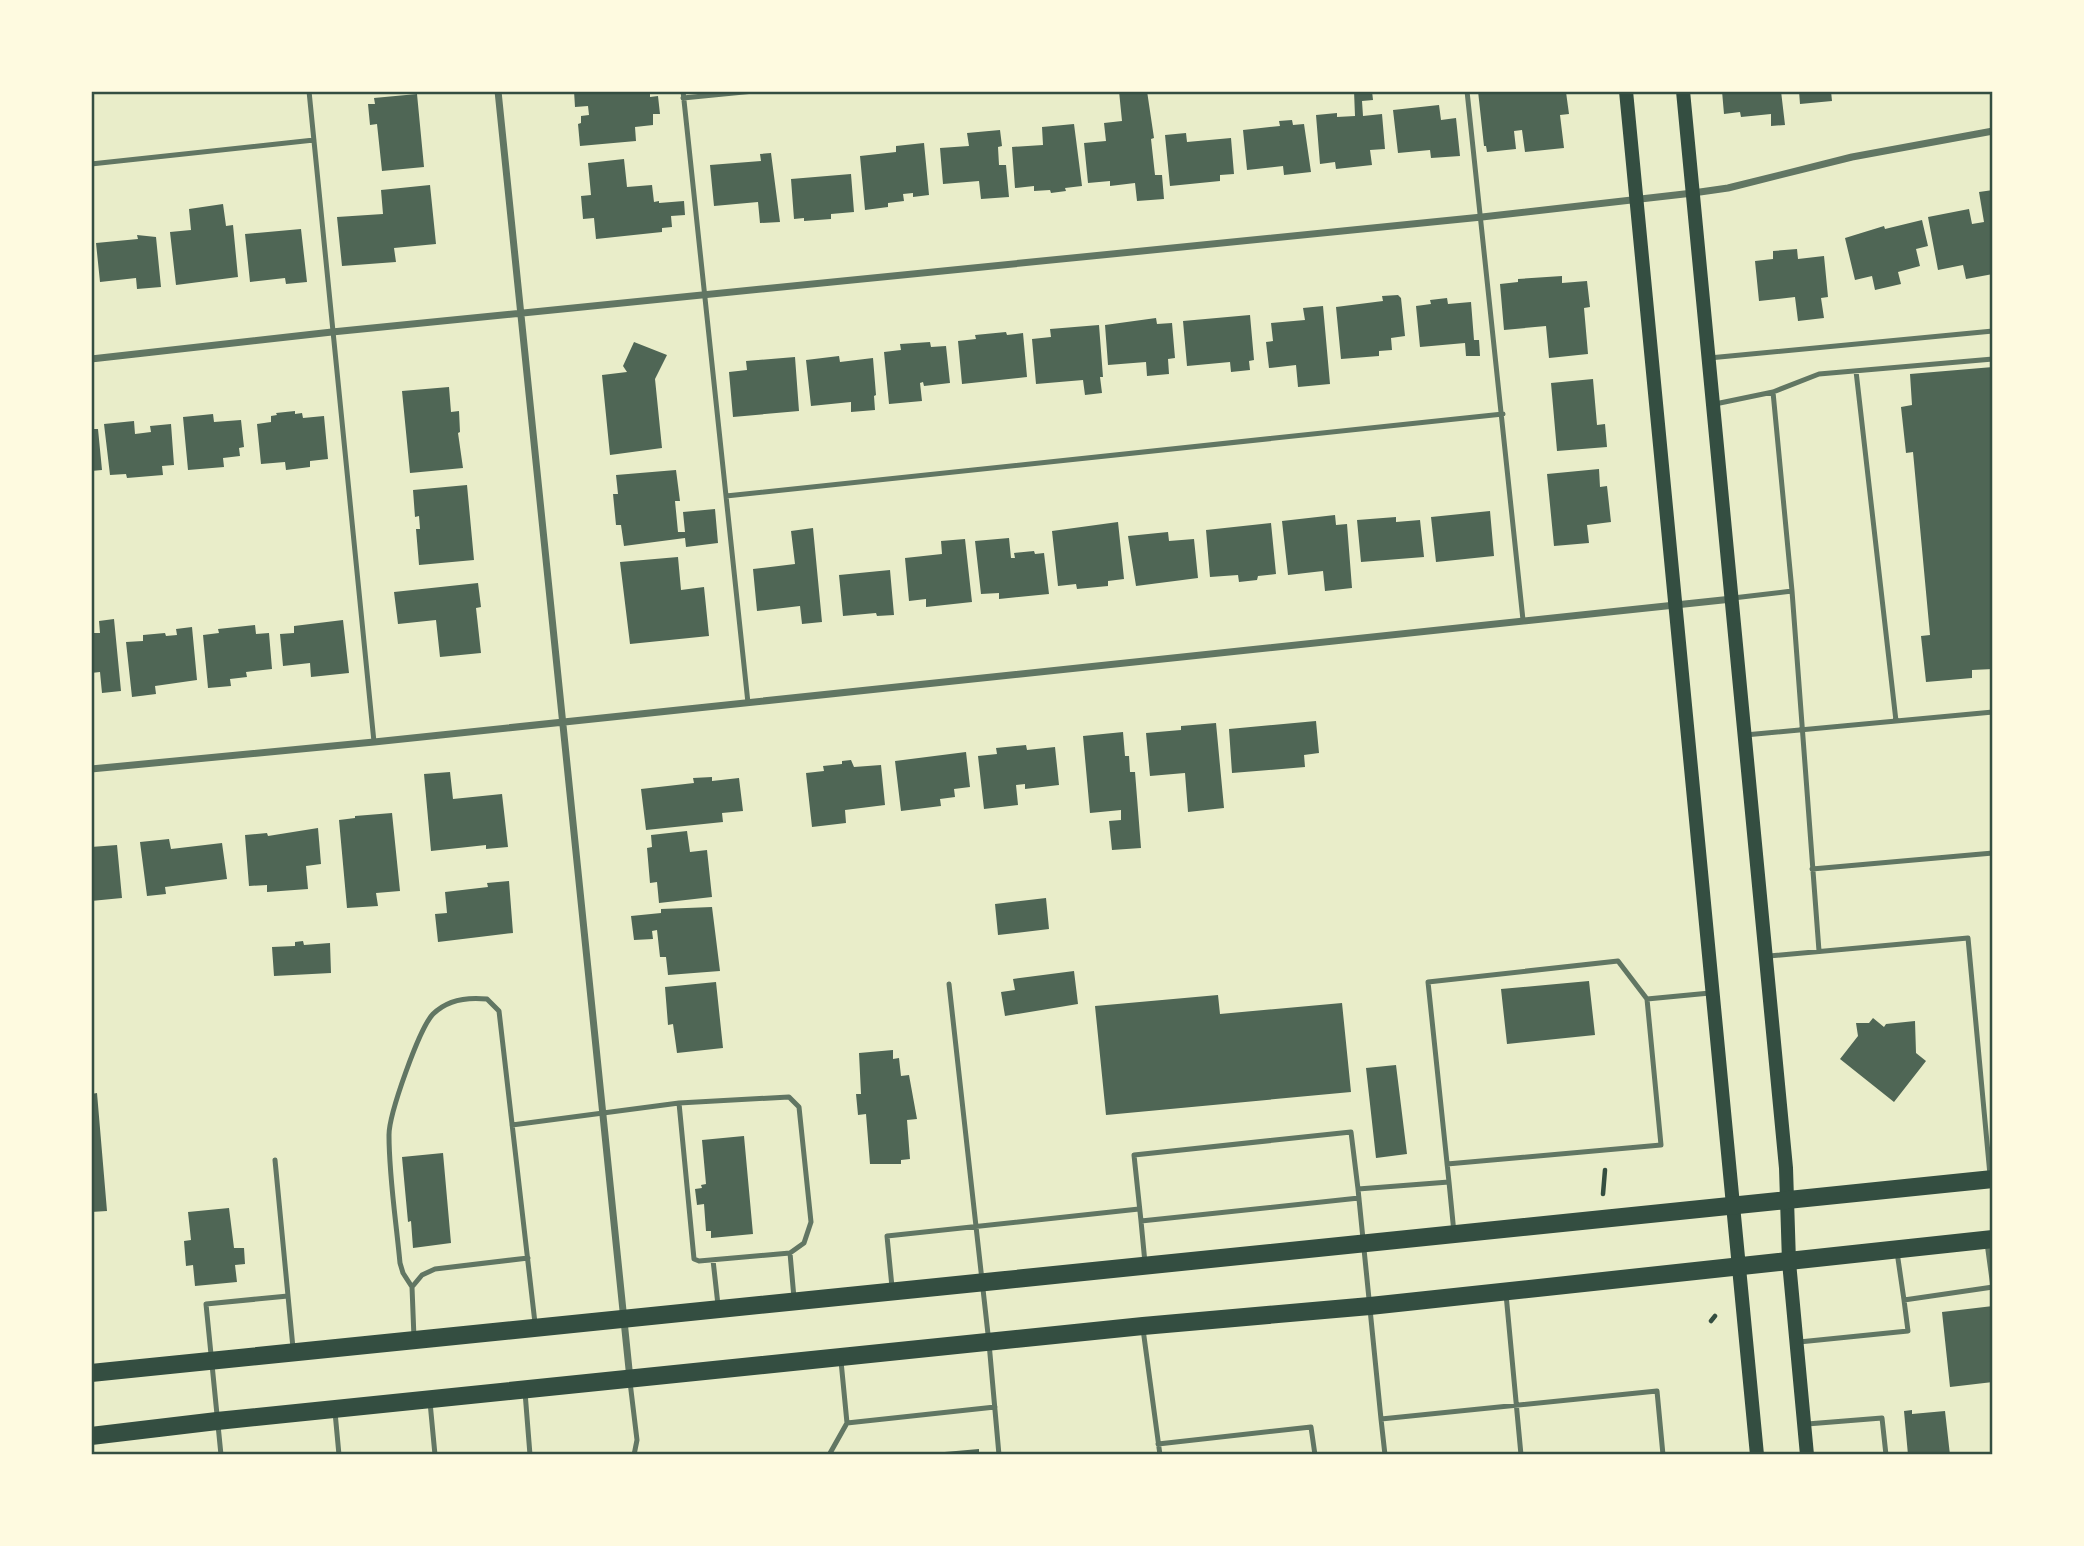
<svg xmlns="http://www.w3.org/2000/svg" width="2084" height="1546" viewBox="0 0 2084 1546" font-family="'DejaVu Sans',sans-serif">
	<rect width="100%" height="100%" fill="#e9edc9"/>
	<path fill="#4f6655" d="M574,91H650V97L658,96L660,114H653V125L635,127L636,141L580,146L578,124L581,123V116L589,115L588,106L575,107Z
		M1119,91H1147L1154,138L1151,139L1155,175H1162L1164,199L1137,201L1135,183L1110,186V181L1088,183L1084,143L1106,141L1104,123L1122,121Z
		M1354,91H1372L1373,100L1362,101L1363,116L1382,114L1385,149L1370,150L1372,165L1336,169L1335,162L1320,164L1316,115L1337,113V117L1355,116Z
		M1478,91L1566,92L1569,114L1560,115L1564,148L1525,152L1522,130L1514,131L1516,149L1487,152L1486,146H1484Z
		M1722,91H1781L1785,125L1771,126V114L1741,117L1740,112L1724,114Z
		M1799,91H1831L1832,101L1800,104Z
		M417,94L424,167L382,171L377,124L370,125L368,104H375L374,98Z
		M1439,105L1441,120L1456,118L1460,156L1431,158L1430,150L1398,153L1393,110Z
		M1292,120L1293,125L1304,124L1311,172L1284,175L1283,166L1247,170L1243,130L1280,126L1279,121Z
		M1074,124L1082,186L1065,188L1066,191L1051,193L1050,190L1034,191V186L1015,188L1012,147L1043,145L1042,127Z
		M1000,130L1002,146L998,147L999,165H1006L1009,197L981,199L979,181L943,184L940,148L969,146L967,133Z
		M1186,133L1187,142L1231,138L1234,174L1220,175V181L1170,186L1165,135Z
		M924,143L929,195L913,197V193L903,194L904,201L888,203V207L865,210L860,156L896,152V146Z
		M771,153L780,222L760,223L758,202L714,206L710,165L761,161L760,154Z
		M624,159L627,187L652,185L654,202L659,201V203L684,201L685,215L671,216L672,227L662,228V232L596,239L594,218L583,219L581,196L591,195L588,163Z
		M851,174L854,212L831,214V219L804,221V218L794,219L791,179Z
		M430,185L436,244L394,248L396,262L342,266L337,217L383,214L381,190Z
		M1993,190V274L1966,279L1963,265L1938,270L1928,217L1969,209L1972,224L1984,222L1979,192Z
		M223,204L226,226L233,225L238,277L176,285L170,232L191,230L189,209Z
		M1922,220L1928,246L1916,249L1920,266L1898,272L1901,284L1875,290L1872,276L1855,280L1845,238L1884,226L1885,229Z
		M301,229L307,282L286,284L285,278L250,282L245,234Z
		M137,235L156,237L161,287L137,289L136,278L100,282L96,243L138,239Z
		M1797,249L1798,259L1824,256L1828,297L1821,298L1824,318L1798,321L1795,297L1759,301L1755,261L1773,259V251Z
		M1562,276V283L1587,281L1590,307L1584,308L1588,354L1549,358L1546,326L1504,330L1500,284L1518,282V279Z
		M1398,295L1401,298L1405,336L1391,338L1392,350L1379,351V356L1341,359L1336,307L1383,301L1382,296Z
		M1447,298L1448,304L1471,302L1474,340H1479L1480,356H1466L1465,343L1420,347L1416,306L1431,304L1430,300Z
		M1323,306L1330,384L1298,387L1296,365L1269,368L1266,342L1273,341L1271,323L1305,320L1303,308Z
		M1250,315L1254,360L1249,361L1250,370L1231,372L1230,362L1187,366L1183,321Z
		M1156,318L1157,324L1172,323L1175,358L1168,359L1169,374L1147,376L1146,362L1108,365L1105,325Z
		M1099,325L1103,377H1100L1102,393L1085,395L1083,380L1036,384L1032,339L1051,337L1050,329Z
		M1006,332L1007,335L1023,333L1027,377L962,384L958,341L976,339L975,335Z
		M634,342L667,355L655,379L662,448L610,455L602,375L627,372L623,366Z
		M930,342L931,347L946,346L950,383L924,386L923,382L920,383L922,401L889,404L884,352L901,350L900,344Z
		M839,356L840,362L873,358L876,395L874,396L875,410L851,412V402L811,406L806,360Z
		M795,357L799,411L733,417L729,372L747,370L746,361Z
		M1993,367V669L1972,670V678L1926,682L1921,636L1930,635L1913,452L1906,453L1901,407L1912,405L1910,374Z
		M1593,379L1597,425L1605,424L1607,447L1557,451L1551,383Z
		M449,387L451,412L459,411L460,432L458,433L463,468L410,473L402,391Z
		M295,411V414L302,413L303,418L324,416L328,459L310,461V467L286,470L285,462L261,464L257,424L271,422V416L277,415L276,413Z
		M213,414L214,422L241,420L244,447L239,448L240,456L223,458L224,467L188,470L183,417Z
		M134,421L135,434L151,432L150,426L171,424L174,465L162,466L163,475L127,478L126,474L110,475L104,424Z
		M91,429H98L102,470L91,471Z
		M1599,469L1600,487L1607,486L1611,522L1587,525L1589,543L1554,546L1547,474Z
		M676,470L680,501H675L678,532H685L683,512L715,509L718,543L686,547L685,538L624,546L621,525H616L613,494H618L616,475Z
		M467,485L474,560L419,565L416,529H420L419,516L415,517L413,490Z
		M1490,511L1494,556L1436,562L1431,517Z
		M1335,515L1336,525L1347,524L1352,588L1325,591L1323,571L1288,575L1282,521Z
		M1396,517V522L1420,520L1424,557L1361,562L1357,520Z
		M1118,522L1124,579L1108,581V586L1077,589L1076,584L1058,586L1052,531Z
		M1271,523L1276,574L1258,576L1257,580L1239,582L1238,575L1210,577L1206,530Z
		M813,528L822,622L802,624L800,606L757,611L753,569L795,564L791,531Z
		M1168,532L1169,541L1194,539L1198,578L1136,586L1128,536Z
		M1009,538L1011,558H1015L1014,553L1034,551L1035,554L1044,553L1049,594L999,599V593L981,594L975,541Z
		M965,539L972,602L926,607V599L909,601L905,558L942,554L941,541Z
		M678,557L681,590L704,587L709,636L630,644L620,562Z
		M890,570L894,615L877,616L876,613L843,616L839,575Z
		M478,583L481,607L476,608L481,653L440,657L436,620L398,624L394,592Z
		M114,619L121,691L102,693L100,672L91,673V633H100L99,621Z
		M343,620L349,673L311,677L310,663L283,666L280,634L294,633V626Z
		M255,625L256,634L269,633L272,669L246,672L247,677L230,679L231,686L208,688L203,635L219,633L218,629Z
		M192,627L197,680L155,686L156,694L132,697L126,642L143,641V635L165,633L166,636L177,635L176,629Z
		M1316,721L1319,753L1304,755L1305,767L1232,773L1229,729Z
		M1216,723L1224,808L1188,812L1185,773L1150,776L1146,733L1181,730V726Z
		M1123,732L1125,756H1129L1130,772H1135L1141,848L1112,850L1109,821L1121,820V810L1090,813L1083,736Z
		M1026,745L1027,750L1055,747L1059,785L1025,789V784L1016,785L1018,805L984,809L978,756L997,754L996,748Z
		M966,752L970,787L954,789L955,797L940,799L941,806L901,811L895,761Z
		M851,760L854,767L881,765L885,805L845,810L846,823L812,827L806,773L824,771L823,766L842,764V761Z
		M450,772L453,799L502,794L508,847L486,849V845L431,851L424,774Z
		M712,777V781L739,778L743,811L722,813L723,822L646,830L641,789L694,783L693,778Z
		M392,813L400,891L376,893L378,906L347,908L339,820L355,818V816Z
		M318,828L321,864L306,866L308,889L267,892V885L249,886L245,835L267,833L268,836Z
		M687,831L690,852L707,850L712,897L659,903L657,882L650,883L647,848L652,847L651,835Z
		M169,839L171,849L222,843L227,879L165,887L166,894L147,896L140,842Z
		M117,845L122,898L91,901V847Z
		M509,881L513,933L438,942L435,914L447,913L445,892L488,887L487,883Z
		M1046,898L1049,929L998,935L995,904Z
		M712,907L720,971L668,975L666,957H660L657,930L652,931L653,939L634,940L631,916L661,913V909Z
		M303,941L304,945L330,943L331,973L274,976L272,947L295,946V942Z
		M1074,971L1078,1004L1005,1016L1001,992L1015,990L1013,979Z
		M1589,981L1595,1035L1507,1044L1501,989Z
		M716,982L723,1048L677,1053L673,1024L668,1025L665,987Z
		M1218,995L1220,1014L1342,1003L1351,1092L1106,1115L1095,1006Z
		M1873,1018L1884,1027L1886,1024L1915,1021L1916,1053L1926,1061L1894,1102L1840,1059L1858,1036L1856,1023H1869Z
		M893,1050V1059L899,1058L901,1076L909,1075L917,1119L907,1120L910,1159L901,1160V1164H870L866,1114L858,1115L856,1094H861L859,1053Z
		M1396,1065L1407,1154L1376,1158L1366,1068Z
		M97,1093L107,1211L91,1212V1094Z
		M744,1136L753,1234L711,1238V1231H706L704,1204L697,1205L695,1189L702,1188L701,1185L706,1184L702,1140Z
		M443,1153L451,1243L413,1248L411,1221L408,1222L402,1157Z
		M229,1208L234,1248H244L245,1264L235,1265L237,1282L195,1286L193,1265L186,1266L184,1241L191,1240L188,1212Z
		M1993,1306V1382L1950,1387L1942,1312Z
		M1912,1410V1414L1945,1411L1950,1455H1908L1904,1411Z
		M979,1449V1455H933V1453Z"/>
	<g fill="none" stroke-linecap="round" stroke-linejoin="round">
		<path stroke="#344e41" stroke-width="4.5" d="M1603,1194L1605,1170
			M1711,1321L1715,1316"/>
		<path stroke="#617663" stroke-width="5" d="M309,91L374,742
			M683,91L748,703
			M1467,91L1523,620
			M683,98L754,91
			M91,164L314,140
			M1709,358L1993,331
			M1856,371L1896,721
			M1773,392L1792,591
			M1715,404L1773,392L1819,374L1993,359
			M726,496L1503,414
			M1733,598L1792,591L1819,951
			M1745,735L1993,712
			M1812,869L1993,853
			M1769,956L1968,938L1990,1175
			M949,984L989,1343L999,1455
			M679,1103L694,1259L699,1261L790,1253
			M512,1125L679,1103L789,1097L799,1107L811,1222L804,1243L790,1253L794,1298
			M275,1160L293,1348
			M1447,1164L1661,1145L1647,999
			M1449,1182L1454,1233
			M1358,1189L1351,1132L1134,1155L1141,1221L1359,1198
			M1141,1221L1145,1263
			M1897,1252L1904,1300L1993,1287L1987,1243
			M713,1260L718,1305
			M412,1287L422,1275L435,1269L528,1258
			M892,1287L887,1236L1139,1209
			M1506,1294L1521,1455
			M1143,1329L1160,1455
			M414,1338L412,1287L403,1273L400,1263C396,1220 389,1177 389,1135C389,1114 419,1029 433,1014C447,1000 468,997 487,999L499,1011L535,1323
			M1799,1342L1908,1331L1904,1300
			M630,1382L637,1440L634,1455
			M525,1392L530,1455
			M430,1402L435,1455
			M335,1412L339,1455
			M1381,1419L1385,1455
			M847,1423L995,1407
			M1807,1424L1882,1418L1886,1455
			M1158,1444L1311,1427L1315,1455
			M221,1455L206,1304L288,1296
			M829,1455L847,1423L841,1361
			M1663,1455L1657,1391L1381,1419L1358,1189L1449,1182L1428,982L1618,961L1647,999L1710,993"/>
		<path stroke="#617663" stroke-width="7" d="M498,91L630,1379
			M91,359L332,332L1482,217L1693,193L1728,188L1852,157L1993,131
			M91,769L374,742L1732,599"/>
		<path stroke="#344e41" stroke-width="14" d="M1626,91L1757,1455
			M1683,91L1786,1168L1789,1262L1807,1455"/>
		<path stroke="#344e41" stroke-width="18" d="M91,1373C725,1305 1359,1248 1993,1179
			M91,1436L217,1421L1143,1326L1370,1306L1993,1239"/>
	</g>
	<rect width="2084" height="1546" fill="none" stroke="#fefae0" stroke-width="186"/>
	<rect x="93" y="93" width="1898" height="1360" fill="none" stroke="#344e41" stroke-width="2.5"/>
</svg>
